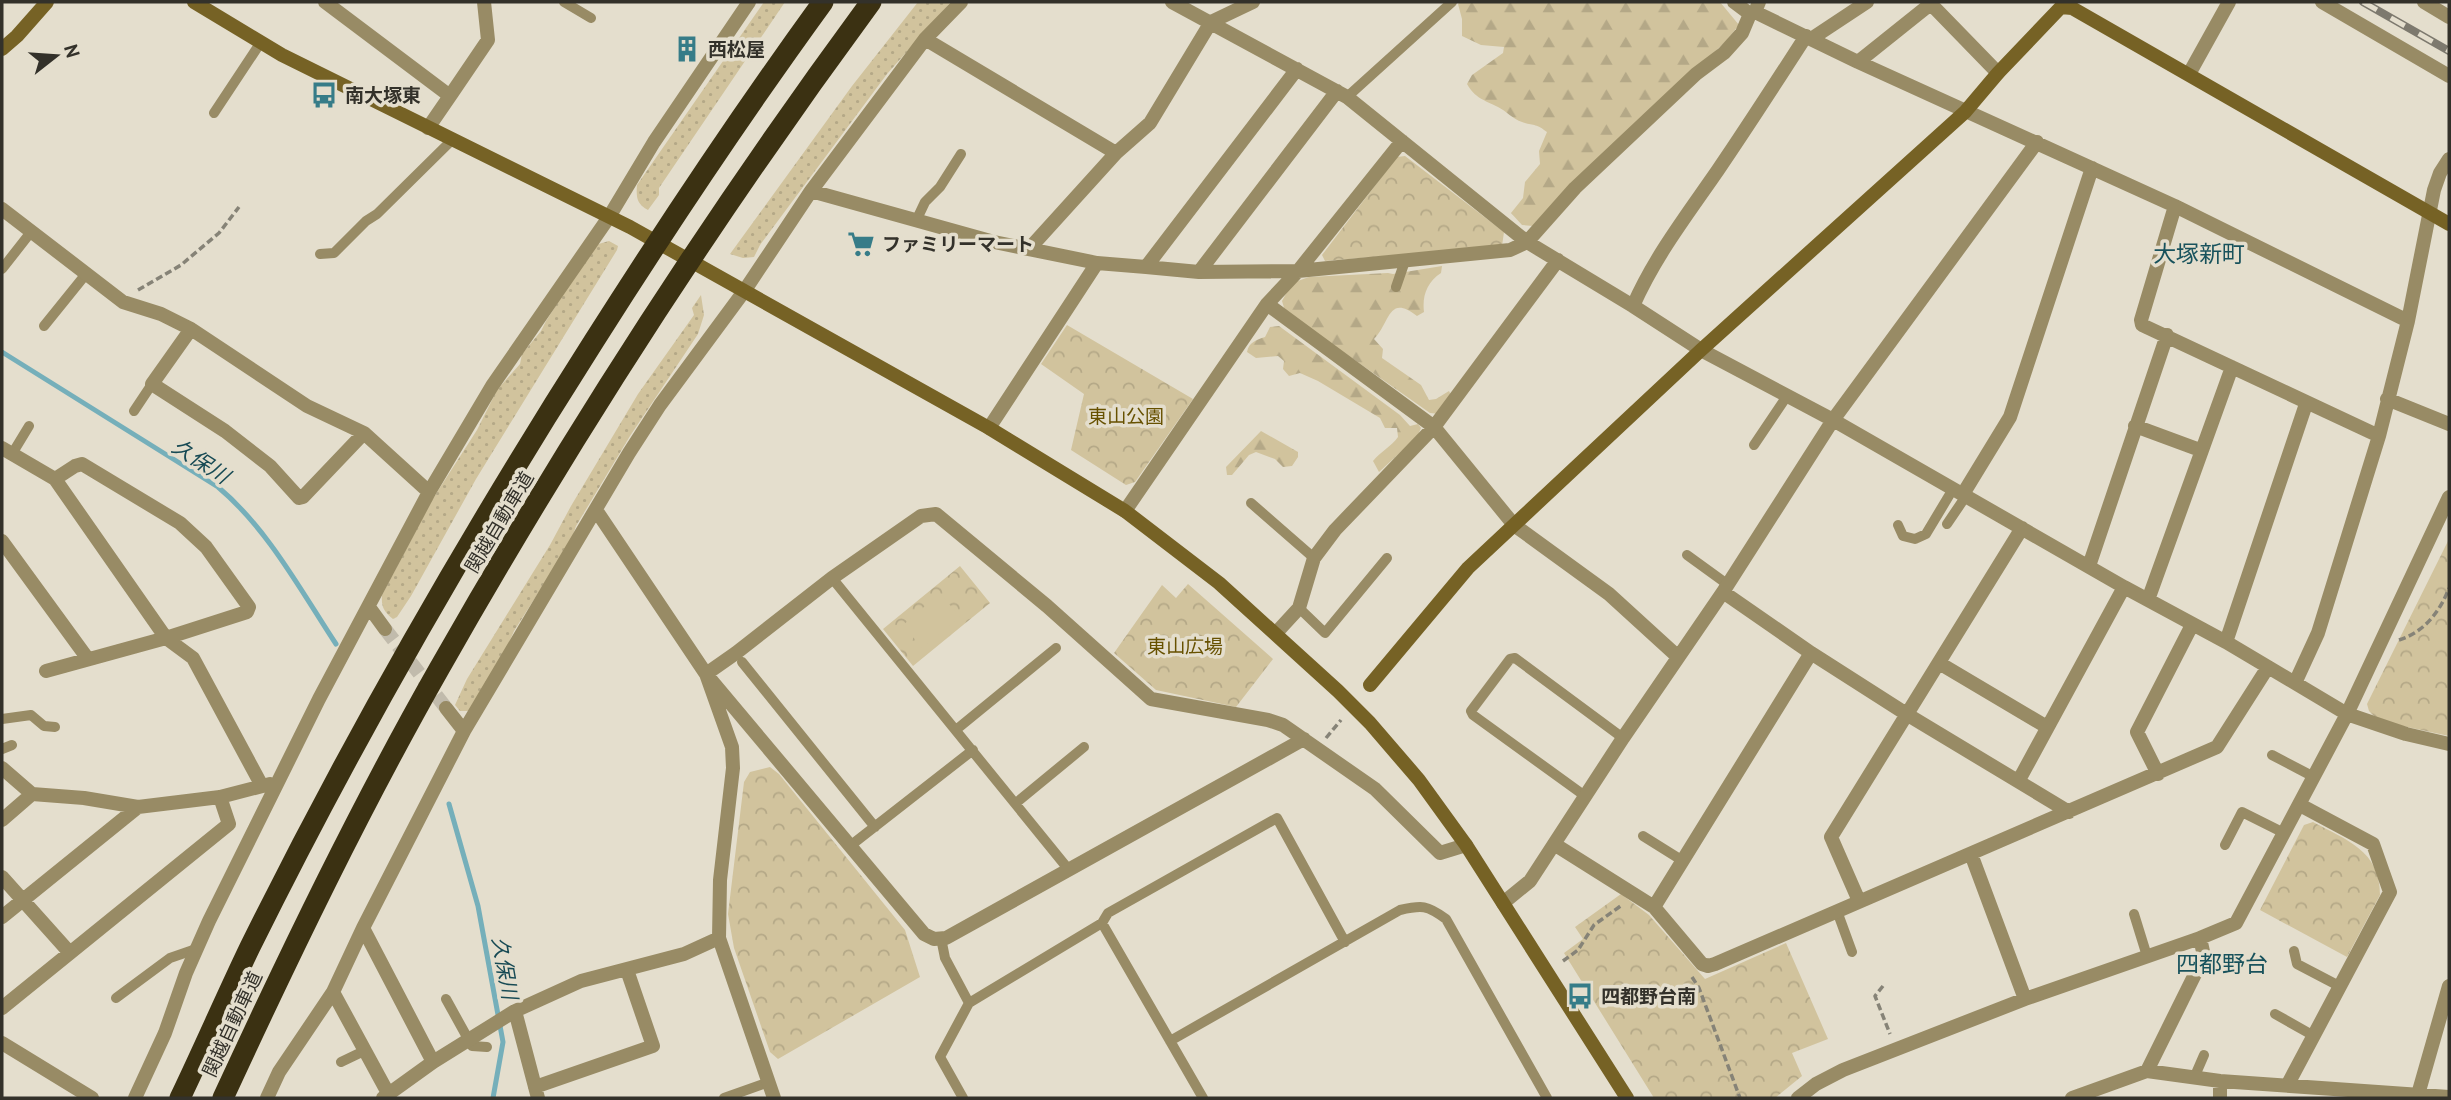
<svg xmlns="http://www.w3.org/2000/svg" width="2451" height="1100" viewBox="0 0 2451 1100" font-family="'PT Sans','Noto Sans JP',sans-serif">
	<defs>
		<pattern id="grass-dots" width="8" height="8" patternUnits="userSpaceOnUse" patternTransform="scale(1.75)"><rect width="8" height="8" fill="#d1c39d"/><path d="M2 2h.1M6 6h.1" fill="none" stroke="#b4a887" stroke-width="1.8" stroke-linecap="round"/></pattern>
		<pattern id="forest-firs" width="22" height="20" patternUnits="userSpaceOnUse" patternTransform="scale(1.75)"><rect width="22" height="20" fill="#d1c39d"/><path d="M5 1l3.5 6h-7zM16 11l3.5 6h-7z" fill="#b4a887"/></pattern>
		<pattern id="park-crowns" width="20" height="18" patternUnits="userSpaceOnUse" patternTransform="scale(1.75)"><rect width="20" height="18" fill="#d1c39d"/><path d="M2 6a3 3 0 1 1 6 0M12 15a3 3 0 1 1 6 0" fill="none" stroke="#b4a887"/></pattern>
	</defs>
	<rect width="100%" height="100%" fill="#e4decd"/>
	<path fill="url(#grass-dots)" d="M764,2H785L659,188V195L648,210C637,204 636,198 637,185Z
		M918,2H951L887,74L760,245L754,257L743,258L730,254L852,86Z
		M609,241L618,246L617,250L476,479L411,596L397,617L393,619C384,612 381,607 382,595L432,500L477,430L497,390L520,364L522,354L541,331L546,321L595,245Z
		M701,295L704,315L698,334L630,436L576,526L571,541L514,631L503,656L469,711H460L455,705L467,679L550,545L571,506L638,394L694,315L692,308Z"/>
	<path fill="url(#forest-firs)" d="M1460,2H1720L1739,25L1726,41L1533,226L1522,225L1511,213L1523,198L1525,182L1540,164L1539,151L1547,132C1536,123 1534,126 1522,122C1513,119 1506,111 1498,107C1484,100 1475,98 1467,84L1472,75L1503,53L1504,47L1481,45L1462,36V19L1458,4Z
		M1442,266L1441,273C1427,282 1422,296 1424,312L1417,316C1388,293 1390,323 1374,339L1383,349L1382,358L1421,385L1429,400L1436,399L1449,391L1452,397L1440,414L1430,413L1285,311L1282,301L1292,283L1309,277L1388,273L1393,274Z
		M1279,326L1400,415L1410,426L1418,424L1421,428L1417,437L1379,472L1373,461C1381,451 1391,447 1398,437L1397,428H1385L1380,418L1318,381L1300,373L1289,376L1283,369L1284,361L1278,356L1256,358L1247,352C1249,342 1256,340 1265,337L1270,327Z
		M1261,431L1298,452V457L1292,466L1283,467L1275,459L1256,452L1249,455L1232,475H1227L1226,467Z"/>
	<path fill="url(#park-crowns)" d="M1405,156L1504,232L1502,246L1325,261L1322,255L1397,157Z
		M1067,325L1193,399L1135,482L1126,485L1071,450L1084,394L1041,364Z
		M2449,539V736L2398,725L2374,716L2369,711L2367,704Z
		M960,566L990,603L913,666L883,629Z
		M1188,584L1273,659L1236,707L1156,690L1114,653L1162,585L1176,598Z
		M770,767L779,774L905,930L920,977L778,1059L770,1052L734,948L728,914L744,782L750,772Z
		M2313,822C2346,840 2380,850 2380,895L2347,957L2260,910L2304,825Z
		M1621,894L1649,915L1705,979L1786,943L1828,1039L1792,1053L1802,1076L1775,1098H1654L1564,953L1583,939L1575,927Z"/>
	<path fill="#d1c39d" d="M940,593L960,617L922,648L903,625Z"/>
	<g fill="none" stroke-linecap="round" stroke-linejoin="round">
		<path stroke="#75afba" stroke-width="5" d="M2,352L218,487C268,529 301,591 336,644
			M449,804L478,906L503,1042L493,1098"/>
		<path stroke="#c1bbac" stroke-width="14" stroke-dasharray="14 7" stroke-linecap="butt" d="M385,629L446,708"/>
		<path stroke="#868377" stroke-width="3.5" stroke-dasharray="7 3.5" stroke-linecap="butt" d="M138,290L181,265L219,233L239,207
			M2399,640C2424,632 2440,612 2449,588
			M1326,738L1341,720
			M1563,961L1578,950L1594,925L1622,905
			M1692,977L1699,988L1740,1098
			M1883,986L1875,996L1890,1034"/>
		<path stroke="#988b65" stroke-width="10" d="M564,2L591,18
			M1347,97L1452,2
			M214,113L261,42
			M916,221L925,202L940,187L961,154
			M320,254L334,253L366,221L377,214L452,140
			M2,269L31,232
			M1396,287L1405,261
			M44,326L86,274
			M134,411L152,384
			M1754,445L1787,396
			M12,454L29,426
			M1251,503L1314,558
			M1947,524L1966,496
			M1898,525L1903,536L1915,539L1926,534L1953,489
			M1687,555L1727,584
			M832,578L1069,870
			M1299,608L1325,633L1387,558
			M742,662L875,827
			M2,719L31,715L44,726L55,727
			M957,729L1056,648
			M2,749L12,745
			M2272,755L2314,777
			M1585,796L1473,715L1471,711L1510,659L1515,658L1623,738
			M1016,803L1084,747
			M1643,836L1683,861
			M2225,845L2242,812L2284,833
			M850,846L973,750
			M1837,911L1852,952
			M2134,914L2147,956
			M1102,923L1203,1098
			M941,938L945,958L969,1003
			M2294,951L2297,964L2341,987
			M116,998L170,958L196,949
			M446,999L472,1046L487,1047
			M2275,1014L2314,1036
			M1170,1041L1400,910C1422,905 1427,905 1446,919L1547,1098
			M341,1062L364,1051
			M2194,1078L2204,1055
			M724,1098L769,1082
			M963,1098L940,1057L969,1003L1102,923L1108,913L1277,818L1345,942"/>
		<path stroke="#988b65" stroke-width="14" d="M325,2L450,96L428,128
			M1172,2L1347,97L1527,242L1633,306L1701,350L1833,420L2124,587L2226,642L2347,714L2406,734L2449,744
			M1734,2L1750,14
			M2322,2L2449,76
			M2424,2L2449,17
			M1930,3L1998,73
			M1755,12L1858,62L2175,206L2408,321
			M925,39L1116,153L1029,249
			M1811,39L1867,2
			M1858,62L1933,2
			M2189,74L2229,2
			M450,96L488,40L484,2
			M1116,153L1150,123L1211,22L1253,2
			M811,191L994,242L1097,263L1146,267L1199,272L1298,271L1510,250L1527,242L1575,188L1696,74L1724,53L1742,33L1750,14L1755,12L1759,2
			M2175,206L2141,320L2142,325L2379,436
			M2,209L123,302L161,314L191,329L307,406L364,433L429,492
			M1146,267L1297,69
			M1199,272L1337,91
			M1267,304L1434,427L1514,525L1609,594L1677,656
			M1633,306C1655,256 1687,215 1718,170C1748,126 1777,81 1806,36
			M191,329L152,384L225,431L270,466L299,498L303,497L364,433
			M2387,399L2449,424
			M2135,426L2200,450
			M989,428L1097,263
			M2,448L55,479L166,638L193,658L262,786
			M1963,494L2010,417L2092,168
			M596,510L706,674L732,747L733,768L720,880L719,938L774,1098
			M1125,511L1267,304L1298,271L1402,141
			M2,541L88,659
			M2089,566L2167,335
			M1723,592L1811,653L1908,715L2069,812
			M2148,600L2232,367
			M369,607L385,629
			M1276,633L1299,608L1314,558L1335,530L1434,427L1558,260
			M2226,642L2306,404
			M1811,653L1654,907L1702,964L1708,966L1715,964L2217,747L2268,667
			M1939,663L2047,727
			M46,671L166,638L247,612L249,607L206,547L180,523L82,464L75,466L55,479
			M2295,683L2318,633L2379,436L2408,321L2434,190L2440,173L2449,159
			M446,708L464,731
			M1304,739L946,938L934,939L924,934L706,674L736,653L832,578L921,516L936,514L1047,606L1151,699L1268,720L1283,725L1375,789L1440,853L1466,845
			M2,768L32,794L84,798L138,807L220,797L270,784
			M2158,774L2137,732L2192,625
			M2019,780L2124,587
			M2,820L32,794
			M1554,844L1654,907
			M1971,854L2025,999
			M2,877L70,953
			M1859,901L1831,837L2022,528
			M1503,903L1530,881L1623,738L1723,592L1833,420L2037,142
			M2,917L138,807
			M363,928L433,1062
			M333,992L389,1095
			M2,1008L229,824L220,797
			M515,1011L538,1098
			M2,1043L92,1098
			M2147,1071L2204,956L2200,938
			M2220,1081V1098
			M2288,1084L2390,892L2373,844L2300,805
			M535,1087L653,1046L627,970
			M135,1098L165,1033L186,973L209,921L319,699L429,492L492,386L609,217L654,142L749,2
			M267,1098L279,1072L333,992L363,928L464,731L629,453L660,405L745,290L811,191L925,39L961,2
			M383,1098L433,1062L515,1011L581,981L684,954L719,938
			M1798,1098L1816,1084L1843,1070L2025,999L2200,938L2236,923L2347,714L2449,497
			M2072,1098L2147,1071L2220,1081L2449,1097
			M2417,1098L2449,986"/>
		<path stroke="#766225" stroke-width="14" d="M194,2L282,55L630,227L989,428L1125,511L1219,583L1338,691L1370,723L1419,780L1466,845L1627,1098
			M2,49L17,36L47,2
			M1370,685L1468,568L1701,350L1965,112L1998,73L2061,7L2072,8L2449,224"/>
		<path stroke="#3b3112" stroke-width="21" d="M180,1098C204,1048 226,997 250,947C353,739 469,537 594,341C667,226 743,112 823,2
			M223,1098C290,953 360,808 439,669C570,438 714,215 871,2"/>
		<g stroke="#7d796e" stroke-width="8">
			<path id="rail" d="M2363,2L2449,51"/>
		</g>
		<use href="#rail" stroke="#e4decd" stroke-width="5" stroke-dasharray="16" stroke-linecap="butt"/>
	</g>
	<defs>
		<g id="building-bare" transform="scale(2.1)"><path d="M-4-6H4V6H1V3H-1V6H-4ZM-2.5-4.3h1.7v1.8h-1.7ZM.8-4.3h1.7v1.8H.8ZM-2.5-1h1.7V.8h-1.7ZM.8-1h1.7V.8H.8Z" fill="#367c88" stroke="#e4decd" stroke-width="2.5" paint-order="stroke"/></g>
		<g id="bus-bare" transform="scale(2.1)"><path d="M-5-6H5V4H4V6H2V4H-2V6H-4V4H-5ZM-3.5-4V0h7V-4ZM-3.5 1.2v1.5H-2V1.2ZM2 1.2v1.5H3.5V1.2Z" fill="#367c88" stroke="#e4decd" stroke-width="2.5" paint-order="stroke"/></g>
		<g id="supermarket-bare" transform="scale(2.1)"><path d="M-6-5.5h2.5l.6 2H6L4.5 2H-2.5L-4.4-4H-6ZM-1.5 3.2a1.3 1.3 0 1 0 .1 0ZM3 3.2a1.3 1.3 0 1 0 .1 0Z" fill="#367c88" stroke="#e4decd" stroke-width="2.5" paint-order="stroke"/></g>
	</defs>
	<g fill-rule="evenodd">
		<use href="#building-bare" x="687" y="49"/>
		<use href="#bus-bare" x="324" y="95"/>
		<use href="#supermarket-bare" x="861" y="244"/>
		<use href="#bus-bare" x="1580" y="996"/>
	</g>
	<g text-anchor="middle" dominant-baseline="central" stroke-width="7" stroke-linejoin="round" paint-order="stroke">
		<g font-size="19" font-weight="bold" fill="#33312a" stroke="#e4decd" text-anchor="start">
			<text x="708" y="49">西松屋</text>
			<text x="345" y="95">南大塚東</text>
			<text x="882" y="244">ファミリーマート</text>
			<text x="1601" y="996">四都野台南</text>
		</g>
		<g font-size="19" fill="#675100" stroke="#e4decd">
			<text x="1126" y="416">東山公園</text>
			<text x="1185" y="646">東山広場</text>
		</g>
		<g font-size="19" fill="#33312a" stroke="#e4decd">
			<text transform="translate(499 522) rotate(-59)">関越自動車道</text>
			<text transform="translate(232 1024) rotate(-65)">関越自動車道</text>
		</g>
		<g font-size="21" font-style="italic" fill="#174a54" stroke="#e4decd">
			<text transform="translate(201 461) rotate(33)">久保川</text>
			<text transform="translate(505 968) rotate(80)">久保川</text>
		</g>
		<g font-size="23" fill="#18525c" stroke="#e4decd">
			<text x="2199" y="253">大塚新町</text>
			<text x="2222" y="963">四都野台</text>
		</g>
	</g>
	<rect width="2451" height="1100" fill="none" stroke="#33312a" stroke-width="7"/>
	<g transform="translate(56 56) rotate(73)" stroke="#e4decd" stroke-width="5" paint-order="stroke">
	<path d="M0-5L12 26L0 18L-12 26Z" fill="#33312a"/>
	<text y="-10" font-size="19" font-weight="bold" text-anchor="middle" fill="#33312a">N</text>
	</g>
</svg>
